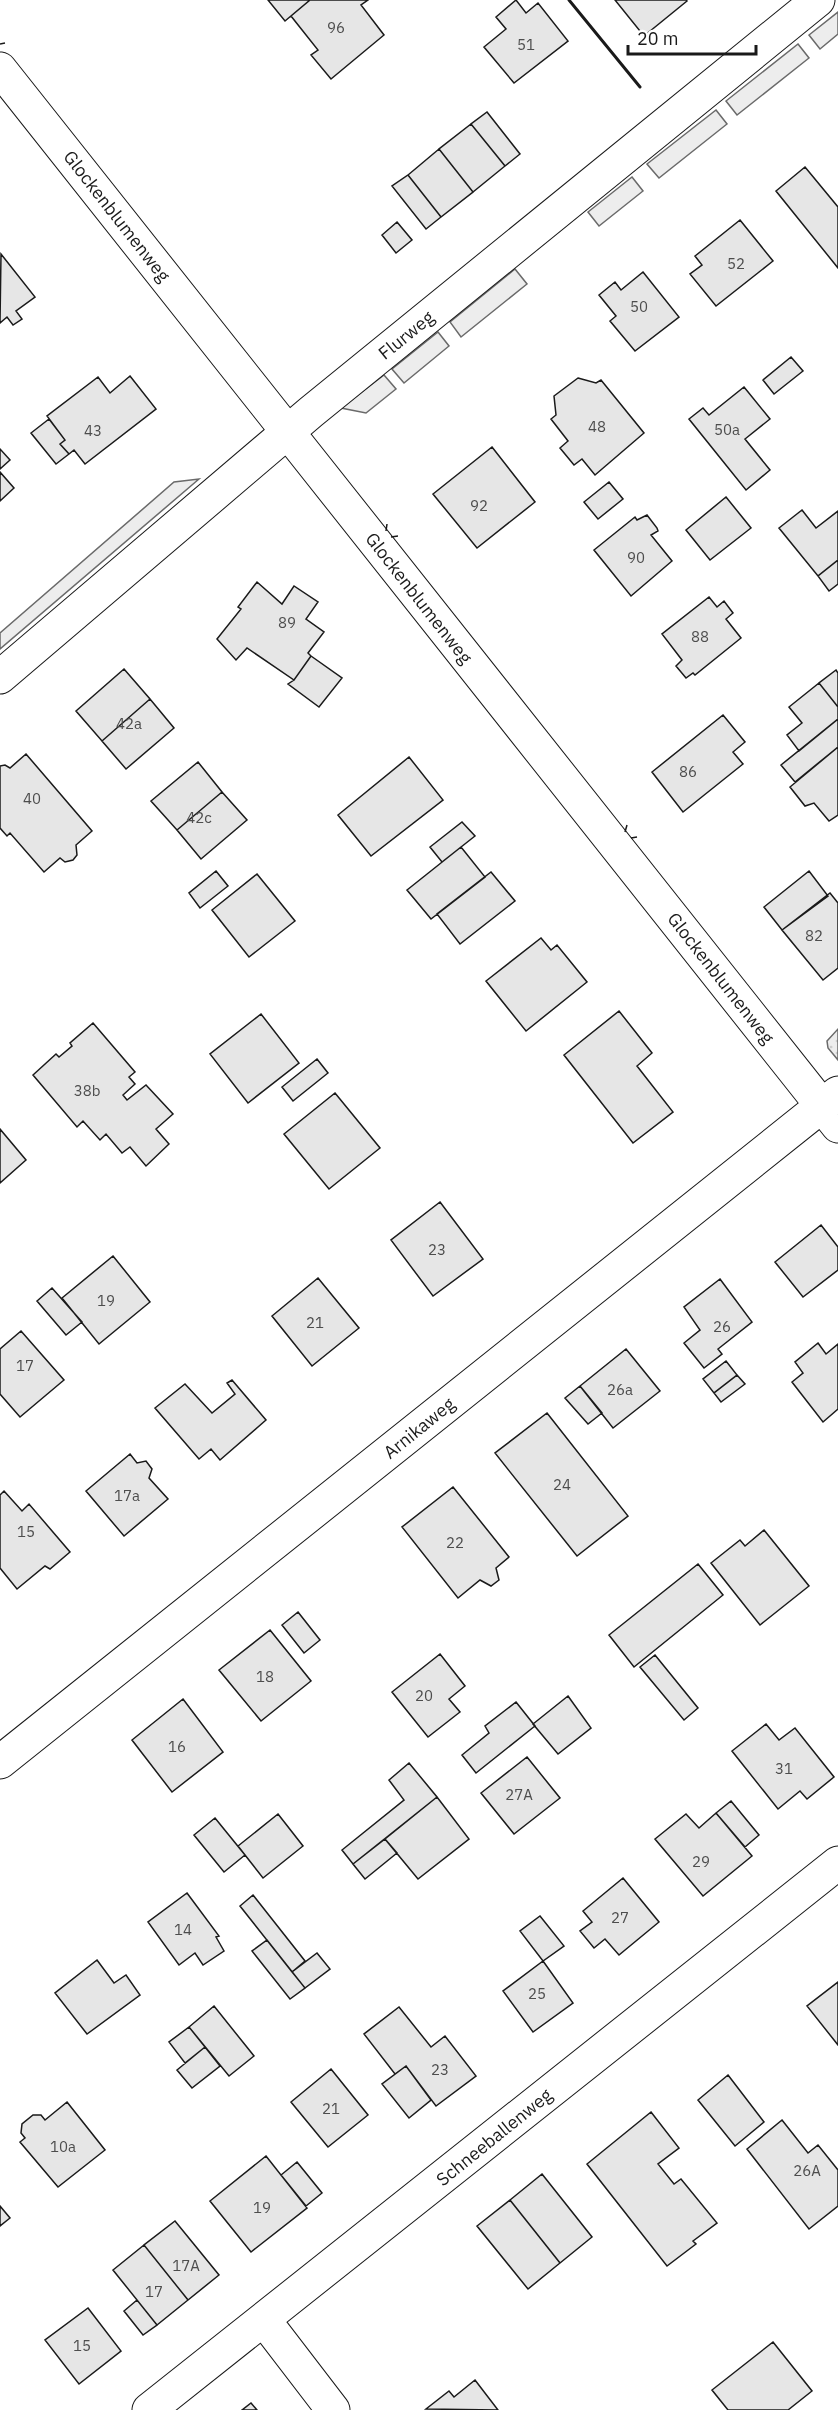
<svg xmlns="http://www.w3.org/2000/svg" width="838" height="2410" viewBox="0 0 838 2410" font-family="'IBM Plex Sans',sans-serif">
	<defs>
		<pattern id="grass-dots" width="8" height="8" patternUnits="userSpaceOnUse" patternTransform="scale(1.5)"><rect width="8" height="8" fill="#ededed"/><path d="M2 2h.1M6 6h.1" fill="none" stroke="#cbcbcb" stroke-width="1.8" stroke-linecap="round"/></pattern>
	</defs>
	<rect width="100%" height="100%" fill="#fff"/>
	<path fill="url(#grass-dots)" stroke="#6a6a6a" stroke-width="1.5" d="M838,1029V1060L828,1048L827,1041Z"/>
	<path fill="#ededed" stroke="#6a6a6a" stroke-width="1.5" d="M838,12V34L820,49L809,35Z
		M798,44L809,58L737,115L726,101Z
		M716,110L727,124L659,178L647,164Z
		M632,177L643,191L599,226L588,212Z
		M515,269L527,284L461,337L450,322Z
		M438,332L449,346L404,383L392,369Z
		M384,375L396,389L366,413L341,408Z
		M199,479L0,649V633L174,482Z"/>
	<path fill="#e6e6e6" stroke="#1a1a1a" stroke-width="1.5" d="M268,0H310L285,21Z
		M310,0H368L361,5L384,35L331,79L311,55L318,50L291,16Z
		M516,0L526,13L538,3L568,41L514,83L484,47L506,29L496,17Z
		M615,0H686L687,1L644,36Z
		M487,112L520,154L505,166L471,124Z
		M471,124L505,166L473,192L439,149Z
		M439,149L473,192L441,217L408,175Z
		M805,167L838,207V268L776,191Z
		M408,175L441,217L426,229L392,186Z
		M740,220L773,261L716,306L690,274L702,265L695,256Z
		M397,222L412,240L396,253L382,235Z
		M1,254L35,297L16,311L22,319L13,325L7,317L0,323Z
		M643,272L679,317L635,351L610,321L616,316L599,295L615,282L621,290Z
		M791,357L803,371L774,394L763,380Z
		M130,376L156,409L85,464L74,450L69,454L60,444L65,440L47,416L98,377L110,393Z
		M578,378L596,383L601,380L644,433L595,475L582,459L574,465L560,448L568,441L551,419L556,415L554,396Z
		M744,387L770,419L745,439L770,470L746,490L689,419L703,408L709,415Z
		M49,419L65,440L60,444L69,454L56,464L31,433Z
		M492,447L535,502L477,548L433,494Z
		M0,449L10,460L0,469Z
		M0,472L14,488L0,501Z
		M609,482L623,499L598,519L584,502Z
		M726,497L751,528L710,560L686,530Z
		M802,510L816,528L838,511V560L818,576L779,528Z
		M647,515L657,528L658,531L651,535L672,561L631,596L594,550L635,517L637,520Z
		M838,560V584L829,591L818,576Z
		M257,582L282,604L294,586L318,602L306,619L324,632L308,653L311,656L294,680L247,648L236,660L217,639L241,609L238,607Z
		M709,597L717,607L724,601L733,613L726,619L741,638L695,675L693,673L686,678L676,666L682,660L662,634Z
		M311,656L342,678L319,707L288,684L294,680Z
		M124,669L150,699L102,741L76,711Z
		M836,670L838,673V707L819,683Z
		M819,683L838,707V719L799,751L787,735L802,723L789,707Z
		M150,699L174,728L126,769L102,741Z
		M723,715L745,742L733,752L743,764L683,812L652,772Z
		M838,719V747L795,782L781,765Z
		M838,747V815L829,821L814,803L805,806L790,787Z
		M26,754L92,831L76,845L77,855L73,860L65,862L60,858L44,872L10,833L7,836L0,828V766L5,765L10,768Z
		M409,757L443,800L371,856L338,815Z
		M198,762L222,792L177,830L151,801Z
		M222,792L247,820L201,859L177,830Z
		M462,822L475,836L442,862L430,847Z
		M461,847L485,877L431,919L407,890Z
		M216,871L228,886L200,908L189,893Z
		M809,871L828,896L782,930L764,907Z
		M491,872L515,901L460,944L437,914Z
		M257,874L295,921L249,957L212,910Z
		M830,893L838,903V968L823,980L782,930Z
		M541,938L551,950L557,945L587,982L526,1031L486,981Z
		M619,1011L652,1053L637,1066L673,1112L633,1143L564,1055Z
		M261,1014L299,1063L248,1103L210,1054Z
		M93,1023L135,1072L129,1077L135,1084L123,1095L127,1100L146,1085L173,1114L156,1129L169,1144L146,1166L130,1147L122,1153L106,1134L100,1140L83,1121L77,1127L33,1075L56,1054L59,1057L72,1046L70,1043Z
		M317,1059L328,1073L293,1101L282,1087Z
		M335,1093L380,1148L329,1189L284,1134Z
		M0,1129L26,1160L0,1183Z
		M440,1202L483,1259L433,1296L391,1240Z
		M821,1225L838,1247V1270L803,1297L775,1262Z
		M113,1256L150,1302L99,1344L62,1298Z
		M318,1278L359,1328L312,1366L272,1316Z
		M720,1279L752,1322L718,1349L722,1354L704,1368L684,1343L700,1330L684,1307Z
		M52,1288L82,1322L66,1335L37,1301Z
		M21,1331L64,1380L20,1417L0,1394V1349Z
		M818,1343L826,1354L838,1344V1409L823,1422L792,1382L803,1373L795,1362Z
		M626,1349L660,1391L613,1428L580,1386Z
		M726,1361L737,1375L714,1393L703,1379Z
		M737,1375L745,1384L721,1402L714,1393Z
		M232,1380L266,1420L220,1460L211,1449L199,1459L155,1408L185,1384L212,1413L235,1394L227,1383Z
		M580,1386L602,1413L588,1424L565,1398Z
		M547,1413L628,1516L577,1556L495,1453Z
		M130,1454L137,1463L146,1461L152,1469L149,1478L168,1499L124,1536L86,1491Z
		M453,1487L509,1557L496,1568L499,1580L491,1586L480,1580L458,1598L402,1527Z
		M4,1491L22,1511L29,1504L70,1552L50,1569L45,1566L17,1589L0,1568V1495Z
		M764,1530L809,1586L760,1625L711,1563L740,1540L745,1546Z
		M698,1564L723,1595L634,1667L609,1635Z
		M298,1612L320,1640L304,1653L282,1625Z
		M270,1630L311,1681L261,1721L219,1670Z
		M440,1654L465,1686L449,1699L460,1712L428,1737L392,1692Z
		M655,1655L698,1708L684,1720L640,1667Z
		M568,1696L591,1728L558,1754L533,1724Z
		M183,1699L223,1752L172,1792L132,1740Z
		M516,1702L535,1726L476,1773L462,1755L489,1733L485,1726Z
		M766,1724L779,1740L795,1728L834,1777L807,1799L800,1791L778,1809L732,1751Z
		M527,1757L560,1798L514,1834L481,1793Z
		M409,1763L437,1797L353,1864L342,1850L404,1800L389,1780Z
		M437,1797L469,1839L418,1879L385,1839Z
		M731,1801L759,1835L745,1847L716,1813Z
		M716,1813L752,1856L703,1896L655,1839L686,1814L699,1828Z
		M278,1814L303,1846L263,1878L238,1846Z
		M215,1818L245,1855L224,1872L194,1835Z
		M385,1839L397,1853L365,1879L353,1864Z
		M623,1878L659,1922L619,1955L605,1939L594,1948L580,1931L592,1922L583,1911Z
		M187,1893L219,1936L216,1937L224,1951L203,1965L195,1953L179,1965L148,1922Z
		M253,1895L305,1961L292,1972L240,1906Z
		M540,1916L564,1946L543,1961L520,1931Z
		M267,1940L305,1988L290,1999L252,1951Z
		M317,1953L330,1969L305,1988L292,1972Z
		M97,1960L114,1983L126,1975L140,1995L87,2034L55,1993Z
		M543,1961L573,2003L533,2032L503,1991Z
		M838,1982V2045L807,2006Z
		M214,2006L254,2056L229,2076L189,2027Z
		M399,2007L431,2047L445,2036L476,2076L436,2106L406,2066L395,2074L364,2034Z
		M189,2027L205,2047L185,2063L169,2042Z
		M205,2047L220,2066L192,2088L177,2070Z
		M406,2066L431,2100L409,2118L382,2084Z
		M331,2069L368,2115L328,2147L291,2102Z
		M728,2075L764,2122L735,2146L698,2100Z
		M67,2102L105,2150L58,2187L20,2142L25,2138L21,2133L22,2124L33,2115H41L45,2120Z
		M651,2112L679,2148L658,2164L674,2184L681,2179L717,2223L693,2241L696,2244L667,2266L587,2164Z
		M782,2120L808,2153L818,2145L838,2170V2206L809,2229L747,2149Z
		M266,2156L307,2208L251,2252L210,2201Z
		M297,2162L322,2193L306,2206L281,2175Z
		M542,2174L592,2237L560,2263L510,2200Z
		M510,2200L560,2263L528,2289L477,2226Z
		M0,2206L10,2218L0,2226Z
		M175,2221L219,2275L188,2300L144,2245Z
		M144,2245L188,2300L157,2325L113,2270Z
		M137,2300L157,2325L143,2335L124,2311Z
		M88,2308L121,2351L79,2384L45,2340Z
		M773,2342L812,2391L788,2410H728L712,2390Z
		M475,2380L498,2410L426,2409L449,2391L454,2397Z
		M251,2403L257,2410H242Z"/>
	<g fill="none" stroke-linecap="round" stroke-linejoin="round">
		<g stroke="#1a1a1a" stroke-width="35">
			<path id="street" d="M0,69L838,1126
				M0,677L311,412L818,0
				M0,1762L838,1093
				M264,2320L333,2410
				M149,2410L838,1863"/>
		</g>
		<use href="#street" stroke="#fff" stroke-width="33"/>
		<path stroke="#1a1a1a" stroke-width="1.5" stroke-dasharray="8 3" stroke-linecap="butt" d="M0,44L5,43
			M386,531L387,524
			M391,537L398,536
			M625,832L627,825
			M631,838L637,837"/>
		<path stroke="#1a1a1a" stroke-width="3" d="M569,0L640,87"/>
	</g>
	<g text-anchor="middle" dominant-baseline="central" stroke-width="4.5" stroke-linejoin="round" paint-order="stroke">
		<g font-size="15" fill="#4d4d4d">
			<text x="336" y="27">96</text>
			<text x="526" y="44">51</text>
			<text x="736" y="263">52</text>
			<text x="639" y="306">50</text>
			<text x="597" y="426">48</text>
			<text x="727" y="429">50a</text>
			<text x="93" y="430">43</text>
			<text x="479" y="505">92</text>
			<text x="636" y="557">90</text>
			<text x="287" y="622">89</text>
			<text x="700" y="636">88</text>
			<text x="129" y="723">42a</text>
			<text x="688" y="771">86</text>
			<text x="32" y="798">40</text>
			<text x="199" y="817">42c</text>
			<text x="814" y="935">82</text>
			<text x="87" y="1090">38b</text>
			<text x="437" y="1249">23</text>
			<text x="106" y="1300">19</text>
			<text x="315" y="1322">21</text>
			<text x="722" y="1326">26</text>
			<text x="25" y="1365">17</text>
			<text x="620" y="1389">26a</text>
			<text x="562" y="1484">24</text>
			<text x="127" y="1495">17a</text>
			<text x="26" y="1531">15</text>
			<text x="455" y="1542">22</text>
			<text x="265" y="1676">18</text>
			<text x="424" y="1695">20</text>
			<text x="177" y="1746">16</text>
			<text x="784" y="1768">31</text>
			<text x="519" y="1794">27A</text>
			<text x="701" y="1861">29</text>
			<text x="620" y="1917">27</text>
			<text x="183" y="1929">14</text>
			<text x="537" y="1993">25</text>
			<text x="440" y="2069">23</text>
			<text x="331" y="2108">21</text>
			<text x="63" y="2146">10a</text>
			<text x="807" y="2170">26A</text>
			<text x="262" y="2207">19</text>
			<text x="186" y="2265">17A</text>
			<text x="154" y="2291">17</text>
			<text x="82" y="2345">15</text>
		</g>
		<g font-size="18" fill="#1a1a1a" stroke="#fff">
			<text transform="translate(117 216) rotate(52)">Glockenblumenweg</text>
			<text transform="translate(406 335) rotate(-39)">Flurweg</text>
			<text transform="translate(419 598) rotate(52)">Glockenblumenweg</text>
			<text transform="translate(721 978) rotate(52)">Glockenblumenweg</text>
			<text transform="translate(419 1428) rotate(-39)">Arnikaweg</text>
			<text transform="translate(494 2137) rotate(-39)">Schneeballenweg</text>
		</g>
	</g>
	<path d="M628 45v9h128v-9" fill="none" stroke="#1a1a1a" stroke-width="3"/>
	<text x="637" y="45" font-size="18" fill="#1a1a1a" stroke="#ffffff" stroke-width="4.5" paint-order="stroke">20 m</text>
</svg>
